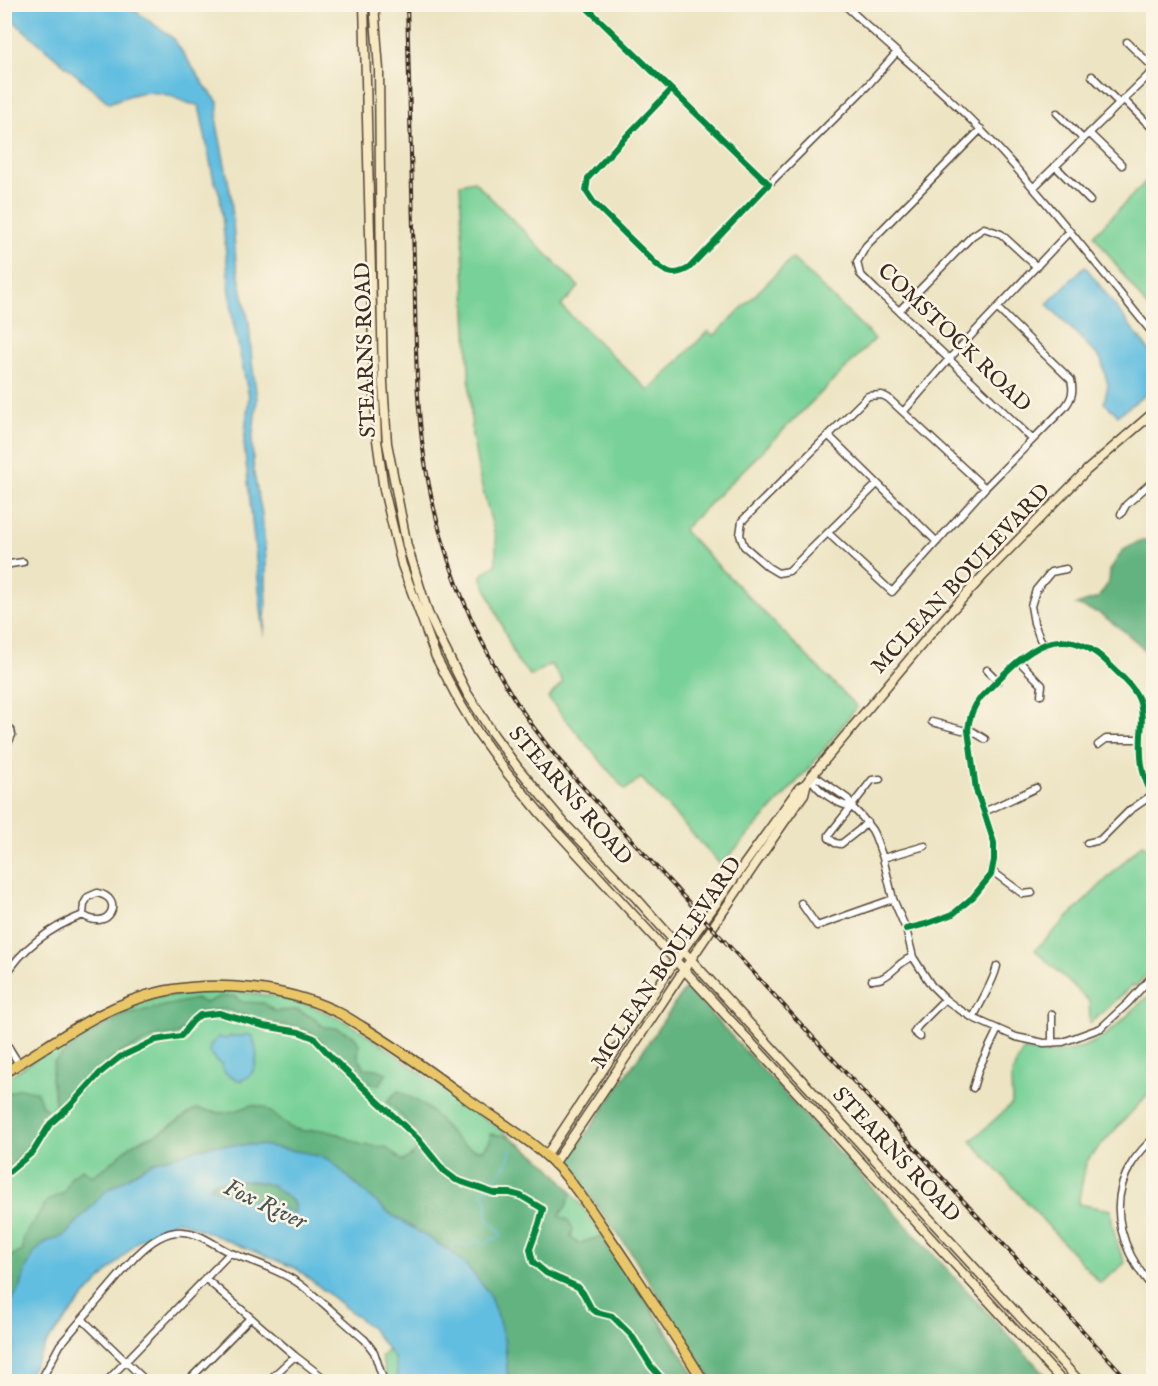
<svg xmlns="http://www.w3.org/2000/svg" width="1158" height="1386" viewBox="0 0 1158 1386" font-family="'IM FELL English',serif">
	<rect width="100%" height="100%" fill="#fcf5e5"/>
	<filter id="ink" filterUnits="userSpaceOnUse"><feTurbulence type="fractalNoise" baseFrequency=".0167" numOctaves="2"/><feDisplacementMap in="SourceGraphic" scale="12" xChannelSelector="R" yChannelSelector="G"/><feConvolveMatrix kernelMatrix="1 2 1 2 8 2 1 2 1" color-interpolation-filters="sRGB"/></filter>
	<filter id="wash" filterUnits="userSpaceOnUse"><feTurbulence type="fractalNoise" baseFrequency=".008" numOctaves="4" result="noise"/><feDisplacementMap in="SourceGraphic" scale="24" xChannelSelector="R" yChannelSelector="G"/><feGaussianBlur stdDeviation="1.35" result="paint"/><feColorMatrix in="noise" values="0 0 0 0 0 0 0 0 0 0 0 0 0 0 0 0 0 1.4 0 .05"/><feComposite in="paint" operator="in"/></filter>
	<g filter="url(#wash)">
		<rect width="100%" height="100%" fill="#ede4c3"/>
		<path fill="#78d198" stroke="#5a7e5b" stroke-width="1.5" d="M1153,174V315L1094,235Z
			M474,181L579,287L561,306L649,391L708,331L714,336L792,258L875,339L683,530L857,707L811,766L721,865L641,778L625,790L548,698L563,682L551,664L531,676L517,661L481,576L496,564V539L480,479L472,435L460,184Z
			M1142,844L1153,851V967L1136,986H1131L1107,1009L1090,1023L1089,1001L1035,950Z
			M223,991C259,993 293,997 325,1012C361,1027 393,1053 425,1076C465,1105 507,1133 547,1164C573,1191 593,1222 614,1253C643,1295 673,1337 698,1381H508L505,1343L154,1162L5,1310V1079C53,1049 99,1015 155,999C177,993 201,993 223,991Z
			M1147,997L1153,1002V1089L1090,1157L1086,1163L1078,1204L1111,1210C1112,1230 1117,1245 1125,1263L1100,1283L971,1141L1012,1104L1011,1079L1016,1064L1024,1049C1049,1057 1079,1052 1101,1038C1116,1029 1133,1009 1147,997Z
			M388,1350L396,1360L398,1381H388L381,1357Z"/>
		<path fill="#62b380" stroke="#4e6e4f" stroke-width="1.5" d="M1153,538H1154L1153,663L1141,646L1125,632L1099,613L1076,605L1098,598L1109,582L1110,570L1122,551L1136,543Z
			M686,987L1009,1336L1051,1381H712L630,1251L566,1164Z
			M234,996L242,1002L264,1003L274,1011L298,1010L313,1018L324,1027L337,1028L354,1036L359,1044L358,1057L364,1068L377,1069L387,1073L380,1084L364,1083L322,1042L311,1033L295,1027L258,1020L225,1009L213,1010L198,1013L187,1023L180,1033L174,1035L157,1036L139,1045L117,1055L95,1073L44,1125L31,1144L5,1172V1095L20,1088L37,1092L42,1106L50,1112L56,1105L51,1079L54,1062L81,1039L120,1017L146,1010L196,999L206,1003L219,997Z
			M398,1091C408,1096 419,1101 427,1108C445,1122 457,1151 483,1150L490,1141V1134L508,1136L547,1164L561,1179L571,1192L567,1205L559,1216L568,1220L573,1229L571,1237L578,1244L602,1236L686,1361L698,1381H508L505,1343L498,1318L488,1292L466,1265L450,1251L387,1212L328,1159L307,1153L260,1145H214L154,1162L106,1191L64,1236L46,1242L25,1271L21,1287L5,1310V1260L6,1258L23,1251V1238L47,1201L64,1193L71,1177L82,1169L92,1176L106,1167L134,1143L161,1132L196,1109L220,1113L235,1111L252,1105L264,1107L291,1128L304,1131L322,1130L338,1134L362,1145L385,1147L403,1161L416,1152L419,1134L387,1101Z
			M226,1181H252L272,1185L294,1203L295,1214L263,1202L243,1199L210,1187L213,1182Z"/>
		<path fill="#62bee0" stroke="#4e747f" stroke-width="1.5" fill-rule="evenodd" d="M4,5H127L173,38L205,86L218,102L217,124L231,196L236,263L249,323L252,362L257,399L252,442L254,475L262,514L266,560V603L264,636L244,443L249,396L233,322L220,195L213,176L199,105C188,105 179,99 168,95C144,88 131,95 109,103C74,72 38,44 5,13Z
			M1085,266L1153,356V389L1118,415L1104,403L1108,385L1101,359L1047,304Z
			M246,1034L252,1036C259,1053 260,1074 240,1081L225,1073L221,1064L216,1061L209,1052L210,1046L218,1037L226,1039L231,1036H243Z
			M214,1145H260L307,1153L328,1159L387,1212L450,1251L466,1265L488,1292L498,1318L505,1343L508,1381H398L395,1359L371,1328L297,1269L177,1220L139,1240L85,1296L48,1341L25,1381H5V1310L21,1287L25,1271L35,1252L46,1242L64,1236L106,1191L153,1162ZM226,1181H252L272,1185L294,1203L295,1213L263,1202L243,1199L210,1187L213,1182Z"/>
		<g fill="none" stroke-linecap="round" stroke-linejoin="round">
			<path stroke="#62bee0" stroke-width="1.5" d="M451,1251L453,1250V1244C460,1242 461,1242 466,1248L478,1240L486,1244L492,1238L496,1239L501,1236V1233C497,1228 489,1223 487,1217C483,1207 493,1205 482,1193L506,1165L511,1149"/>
		</g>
	</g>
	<g filter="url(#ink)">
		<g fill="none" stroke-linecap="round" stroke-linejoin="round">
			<g stroke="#564637" stroke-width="9">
				<path id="minor" d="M583,4L769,184L689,268C676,276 667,274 656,264L594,203L586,191L588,178L617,146L671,90
					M844,4C888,47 937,84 979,128C1042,193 1097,266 1154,335
					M1127,42L1154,68
					M1092,76L1119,103
					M1123,99L1154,130
					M1057,113L1083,139
					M981,129L866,246L857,262L860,274L876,290L899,311L1032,439
					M1089,133L1122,165
					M1055,166L1090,201
					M769,184L868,85L897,52
					M1033,188L1154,70
					M899,311L972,236L984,228L1001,234L1037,267
					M904,411L949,359L1069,232
					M829,436L937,542
					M877,484L789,571L778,573L768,567L744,546L740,535L742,521L868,396L882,395L888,398L985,488
					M1121,514L1126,505L1154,480
					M828,533L892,592L985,488L1065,407C1072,398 1074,391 1071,380L998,309
					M4,565L23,562
					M1045,645L1040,639L1034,623L1031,606L1036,590L1051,572L1066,569
					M1019,661L1042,685L1041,695
					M987,670L998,681
					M932,722L962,730L972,731L985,739
					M4,723L11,730L12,735L9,741L4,744
					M1098,745L1106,739H1141
					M811,778H818L848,799L852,807L862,817L872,830L875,836L883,858L893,899L906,929L913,957L931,985L945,999L957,1008L973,1018L1016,1037L1044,1043L1063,1042L1101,1028L1128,1003L1154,974
					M811,778C817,791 838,805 852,807
					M984,812L1036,788
					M867,822L859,830L841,844L835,843L829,838V835L832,831L872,780L880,779
					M1087,843L1100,840L1129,811L1152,795
					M883,858L925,846
					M992,871L1023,894L1032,893
					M97,893C126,898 109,933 83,915L84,904L88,897Z
					M801,903L817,926L893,899
					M906,929L926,924L953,914L973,897L991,875L994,860V843L984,812L976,790L968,730C969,717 973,707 981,697C1020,658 1057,612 1109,664C1120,675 1136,688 1140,703C1143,714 1142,725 1141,735C1140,758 1141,777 1154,797
					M4,979C20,949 51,927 83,915
					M872,980C873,980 881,979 882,978C894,973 900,960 913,957
					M973,1018C981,1001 993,983 997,966
					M920,1037L914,1032L918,1026L945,999
					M4,1040L19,1064
					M1052,1043V1014
					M973,1088L979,1068L998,1029
					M1154,1138C1145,1146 1138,1154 1132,1163C1105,1206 1123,1254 1154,1289
					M205,1278L295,1356L329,1382
					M82,1319L147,1382
					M40,1382L60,1345L134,1258C145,1247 159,1234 176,1232C198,1230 213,1245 231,1253C253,1262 275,1268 295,1281C305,1287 314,1296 324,1304C338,1316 351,1328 365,1340L374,1352L384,1382
					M106,1382L230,1253
					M187,1382L250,1318
					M267,1382L295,1356"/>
			</g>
			<g stroke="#564637" stroke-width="11">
				<path id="secondary" d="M364,4L373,349L377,440L384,490L402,565L436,657L460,703L478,733L507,773L540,813L1063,1382
					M374,4L379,70L381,282L383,383L387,443L407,546L428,613L444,647L467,693L493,734L518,768L566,825L637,899L691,960L1080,1382
					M546,1156L675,961L799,788L807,783
					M554,1164C638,1041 718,915 804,794L807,782L814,773L933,631L982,577L1087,470L1154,412"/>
			</g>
			<g stroke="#564637" stroke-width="12">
				<path id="primary" d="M4,1073C55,1042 105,1003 165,991C217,981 285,987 333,1010C343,1014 352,1021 361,1026C398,1048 433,1074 469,1100C498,1121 535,1142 559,1168C582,1194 600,1224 620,1253C648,1295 677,1338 704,1382"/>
			</g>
			<use href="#minor" stroke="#fff" stroke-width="6"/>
			<use href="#secondary" stroke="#f6e9c3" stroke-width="8"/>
			<use href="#primary" stroke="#e9c769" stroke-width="9"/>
			<g stroke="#3b2a1e" stroke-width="4">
				<path id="rail" d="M407,4C409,91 412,177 414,264C416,323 415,382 422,441C437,564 488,679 569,772L1130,1382"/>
			</g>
			<use href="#rail" stroke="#fcf5e5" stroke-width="1.5" stroke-dasharray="4.5" stroke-linecap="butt"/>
			<g stroke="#fcf5e5" stroke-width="10">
				<path id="cycleway" d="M583,4L769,184L689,268C676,276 667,274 656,264L594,203L586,191L588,178L617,146L671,90
					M906,929L926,924L953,914L973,897L991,875L994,860V843L984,812L976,790L968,730C969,717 973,707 981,697C1020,658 1057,612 1109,664C1120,675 1136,688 1140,703C1143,714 1142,725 1141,735C1140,758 1141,777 1154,797
					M4,1176L33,1152L50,1124L70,1106L100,1073L120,1057L156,1040L181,1036L193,1021L200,1015L219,1013L264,1026L299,1032L314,1038L334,1060L418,1139L444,1171L456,1180L494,1193H510L521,1196L543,1209L539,1224L530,1249L533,1262L546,1273L578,1287L583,1293L591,1308L596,1312L612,1316L632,1336L651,1366L665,1382"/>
			</g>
			<use href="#cycleway" stroke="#00873e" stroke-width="6"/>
		</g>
	</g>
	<g text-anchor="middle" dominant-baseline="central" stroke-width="5" stroke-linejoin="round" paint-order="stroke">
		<g font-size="22" fill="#3b2a1e" stroke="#fcf5e5">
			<text transform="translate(954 338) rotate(44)">COMSTOCK ROAD</text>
			<text transform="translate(366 350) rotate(-92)">STEARNS ROAD</text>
			<text transform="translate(961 579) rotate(-47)">MCLEAN BOULEVARD</text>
			<text transform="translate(570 796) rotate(49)">STEARNS ROAD</text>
			<text transform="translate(667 963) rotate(-56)">MCLEAN BOULEVARD</text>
			<text transform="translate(896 1155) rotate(47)">STEARNS ROAD</text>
		</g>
		<g font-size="24" font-style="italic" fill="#475658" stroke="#fcf5e5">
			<text transform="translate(265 1205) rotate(25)">Fox River</text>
		</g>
	</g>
	<rect width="1158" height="1386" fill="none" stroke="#fcf5e5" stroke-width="24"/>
</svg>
